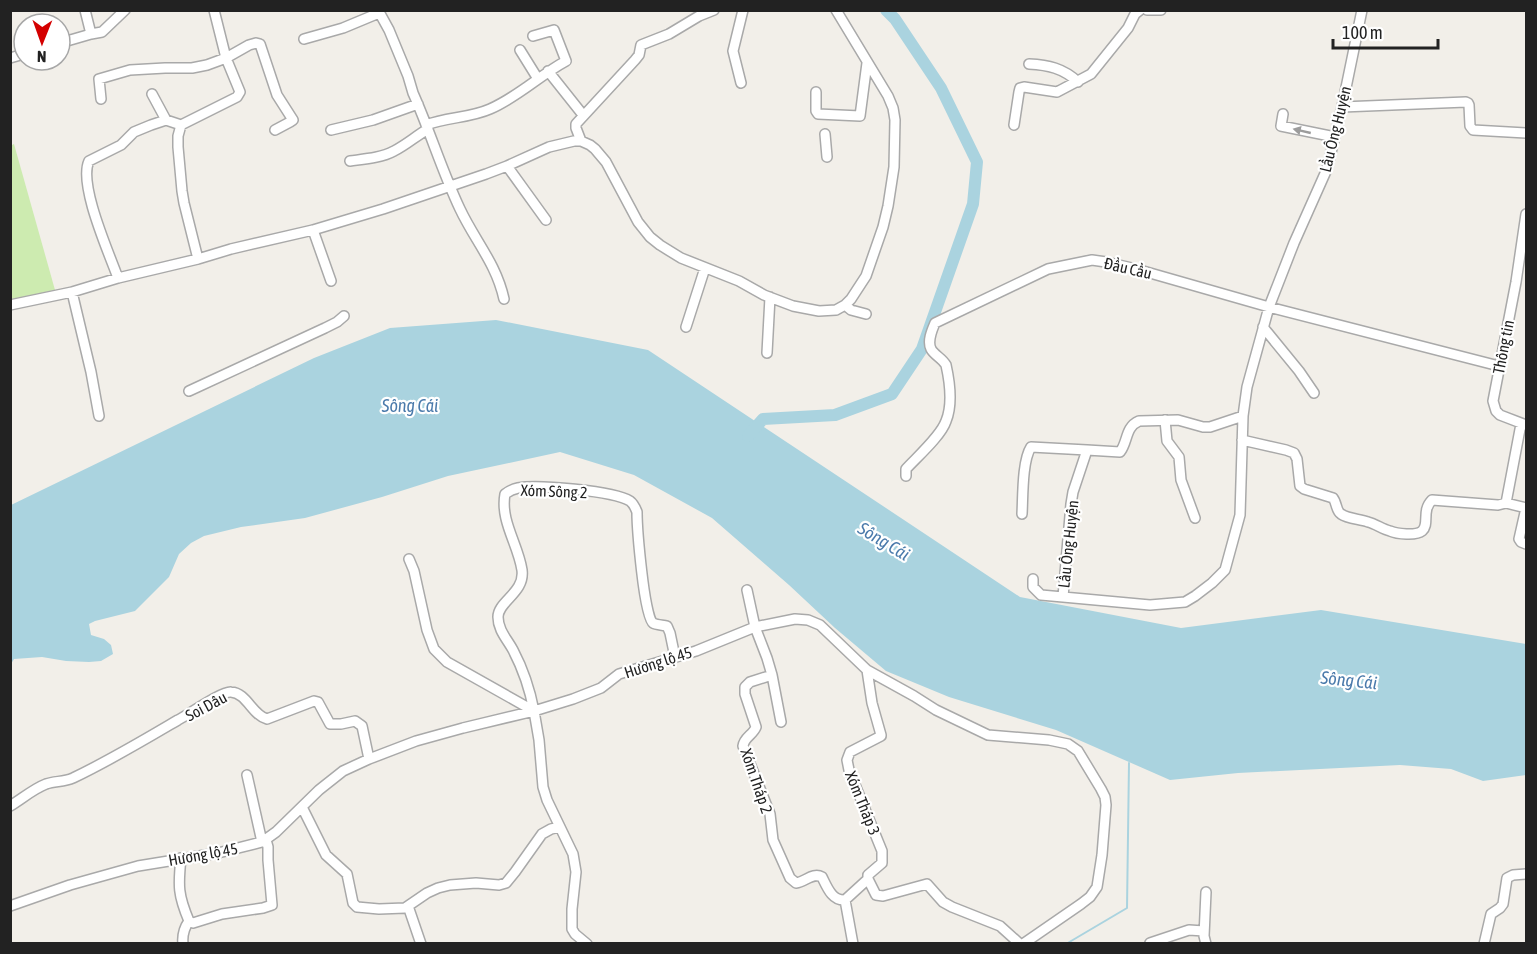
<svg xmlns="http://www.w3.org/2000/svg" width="1537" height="954" viewBox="0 0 1537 954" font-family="'Asap Condensed',sans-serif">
	<rect width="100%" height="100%" fill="#f2efe9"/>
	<path fill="#cdebb0" d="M14,144L55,290L11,300L10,146Z"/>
	<path fill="#aad3df" d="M496,320L648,350L1020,597L1181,628L1321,610L1526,644V775L1483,781L1451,769L1400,765L1238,773L1170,780L1056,730L949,697L886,671L835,628L789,585L712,518L634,475L560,452L448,476L382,497L305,518L241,527L204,536L191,543L179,554L169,577L135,611L95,621L89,624L91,635L104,639L111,645L113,654L101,661L89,662L66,661L42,657L14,659L11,664V505L314,358L390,328Z"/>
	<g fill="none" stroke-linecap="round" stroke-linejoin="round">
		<path stroke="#aad3df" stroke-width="2" d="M1066,944L1127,908L1129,763"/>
		<path stroke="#aad3df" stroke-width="12" d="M748,436L763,419L835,415L892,394L922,349L973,204L977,162L941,88L895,19L886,10"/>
		<g stroke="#a9a9a9" stroke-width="12">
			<path id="minor" d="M378,10L389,30L408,76L413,93C430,131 442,171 460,209C475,241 496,263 504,299
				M1147,10H1161
				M91,34L102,32L125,10
				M304,39L343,28L379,13
				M60,43L91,34L85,10
				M520,50L538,79
				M10,58L24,54
				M1029,64C1048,65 1063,68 1078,82
				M548,71L583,115
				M741,83L733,51L743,10
				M816,92V111L818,114L860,116L867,63
				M152,94L166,120
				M101,99L99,79L130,70L165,68H192L207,65L226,58L249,45L256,43L260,44L277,95L293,120L290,122L275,130
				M1342,107L1466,102L1468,103L1469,105L1470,126L1473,130L1526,133
				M1283,114L1281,126L1335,137
				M426,125C447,117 470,118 490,109C518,97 540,75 566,61L554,30L533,36
				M1014,125L1019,92L1020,88L1024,87L1057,92L1091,74L1128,28L1135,14L1140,10
				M331,130L373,120L418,104
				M825,134L827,157
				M581,141L576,128V124L635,60L639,55L641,45L669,34L699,16L714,10
				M350,161C365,159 381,158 394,151C406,145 416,136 428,129
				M507,166L546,220
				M313,230L331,281
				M198,259L184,203L182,191L178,147V136L181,125L237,97L240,92L226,58L214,10
				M118,278C109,253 78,184 89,161L121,145L134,132L151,125L166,120L181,125
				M72,292L91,372L99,416
				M10,305L72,292L118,278L198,259L231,249L313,230L383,209L486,174L507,166L549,147L574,141H581L590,145L595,149L606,162L638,222L650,237L660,245L681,258L739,281L764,295L793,306L819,311L836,310L845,305L851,299L866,276L883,227L888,206L894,167L895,120L893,108L888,96L836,10
				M845,305L851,310L866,314
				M686,327L705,268
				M1263,327L1299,371L1314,393
				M767,353L770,297
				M189,391L325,328L337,322L344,316
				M1243,416L1210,427H1203L1178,420L1139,421C1125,427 1128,442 1120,452L1087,450L1073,492L1071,504L1063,597L1150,605L1185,602L1195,596L1212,583L1225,570L1240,515L1243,416L1247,387L1269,307L1294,243L1327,169L1342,107L1362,10
				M1165,420L1167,441L1179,457L1181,480L1195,518
				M1526,425L1500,415L1496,411L1493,401L1516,282L1526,214
				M1242,440L1286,450L1294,453L1297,459L1300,486L1304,489L1333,498C1337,503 1336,511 1341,514C1348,519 1360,519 1368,522C1376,524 1382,529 1390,531C1397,534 1416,536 1422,531C1430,524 1421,511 1432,500L1498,505L1506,503L1521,424
				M906,476V469C917,457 941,436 946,421C953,404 950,383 946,365C942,358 934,355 931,349C927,341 932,330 935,323L1048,269L1092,260L1106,262L1136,269L1269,307L1499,366
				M1506,503L1526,508
				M1526,508L1519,539L1521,542L1526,544
				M1022,514C1023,497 1022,461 1031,447L1087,450
				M409,559L414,571L427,630L434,649L447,662L534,711L539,740L543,787L547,800L573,854L576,872L572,909V929L575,934L587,944
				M1033,579V587L1041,595L1063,597
				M747,590L755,627L767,658L772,675L750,682L745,687V694L756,727C753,735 744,737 743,746L770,814L773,840L790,878L796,883C805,882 813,872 822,877C827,887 832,901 845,900L853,944
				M867,670L872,703L881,735V736L850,752L847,760L849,770L882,851V863L868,875V879L876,895L883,896L927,884L943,902L952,907L1000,926L1020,944
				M772,675L781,722
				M534,711C530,690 523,669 513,650C507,639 498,630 498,617C498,601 525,593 522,570C518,544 500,521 505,494C509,491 513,489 518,488C537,484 614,491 630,501C634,504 635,507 637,512C637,527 644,617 653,623C656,625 663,625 667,626L670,633L675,657
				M247,775L262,842
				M10,806C22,799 33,789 46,784C55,781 64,782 73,778C109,761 144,740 178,720C188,715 222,691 231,692C247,693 252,715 267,719L314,701L318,702L330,724H341L355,721L362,726L369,759
				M302,807L326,855L347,874L353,903L357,907L379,909L405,908L427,893L438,888L450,885L476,883L499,885L506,883L515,872L542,834L551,829L560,827
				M181,858C178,886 178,895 189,921L193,923L222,914L263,908L272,905L268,860V847L266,840
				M845,900L868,879
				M10,906L70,885L138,866L218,853L262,842L276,832L319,790L343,771L369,759L416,741L463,728L534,711L573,699L601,688L619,674L696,651L755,627L795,619L808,620L820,625L867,670L914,696L936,710L988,735L1049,740L1068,744L1078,751L1101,789L1105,797L1106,805L1102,855L1097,887L1090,897L1081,904L1023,944
				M408,906L421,944
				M1150,943L1189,930L1204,931
				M183,944C182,935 184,928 189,921
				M1206,944L1204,936L1206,892
				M1484,944L1491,914L1500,908L1503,904L1507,878L1513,875L1526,874"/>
		</g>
		<use href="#minor" stroke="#fff" stroke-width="9"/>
	</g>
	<defs><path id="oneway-solid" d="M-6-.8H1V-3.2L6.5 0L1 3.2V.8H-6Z" transform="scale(1.5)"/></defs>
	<use fill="#9c9c9c" href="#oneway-solid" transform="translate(1302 131) rotate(-167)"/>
	<g text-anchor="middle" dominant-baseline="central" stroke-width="4.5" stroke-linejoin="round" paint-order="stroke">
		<g font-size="16" fill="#222" stroke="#fff">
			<text transform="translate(1335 129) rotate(-76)">Lầu Ông Huyện</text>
			<text transform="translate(1128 268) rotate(13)">Đầu Cầu</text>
			<text transform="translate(1503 347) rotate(-79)">Thông tin</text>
			<text transform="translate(554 491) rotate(2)">Xóm Sông 2</text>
			<text transform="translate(1068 544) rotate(-84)">Lầu Ông Huyện</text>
			<text transform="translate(658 662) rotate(-18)">Hương lộ 45</text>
			<text transform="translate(206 706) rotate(-28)">Soi Dâu</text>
			<text transform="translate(757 781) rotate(71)">Xóm Tháp 2</text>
			<text transform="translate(863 803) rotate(68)">Xóm Tháp 3</text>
			<text transform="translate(203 854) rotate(-10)">Hương lộ 45</text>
		</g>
		<g font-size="18" font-style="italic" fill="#4a7aab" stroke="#fff">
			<text x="410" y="405">Sông Cái</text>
			<text transform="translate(884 541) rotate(31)">Sông Cái</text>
			<text transform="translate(1349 680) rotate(6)">Sông Cái</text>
		</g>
	</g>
	<rect width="1537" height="954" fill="none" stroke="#222222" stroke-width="24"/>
	<g transform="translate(42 42) rotate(181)"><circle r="28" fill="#ffffff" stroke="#a7a7a7" stroke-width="1.5"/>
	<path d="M0-4.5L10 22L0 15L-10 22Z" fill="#d40000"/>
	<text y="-9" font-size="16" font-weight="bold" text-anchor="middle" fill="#222222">N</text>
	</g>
	<path d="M1333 39v9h105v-9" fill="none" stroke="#222222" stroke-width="3"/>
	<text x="1342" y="39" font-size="18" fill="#222222" stroke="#ffffff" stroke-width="4.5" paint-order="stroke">100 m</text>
</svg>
